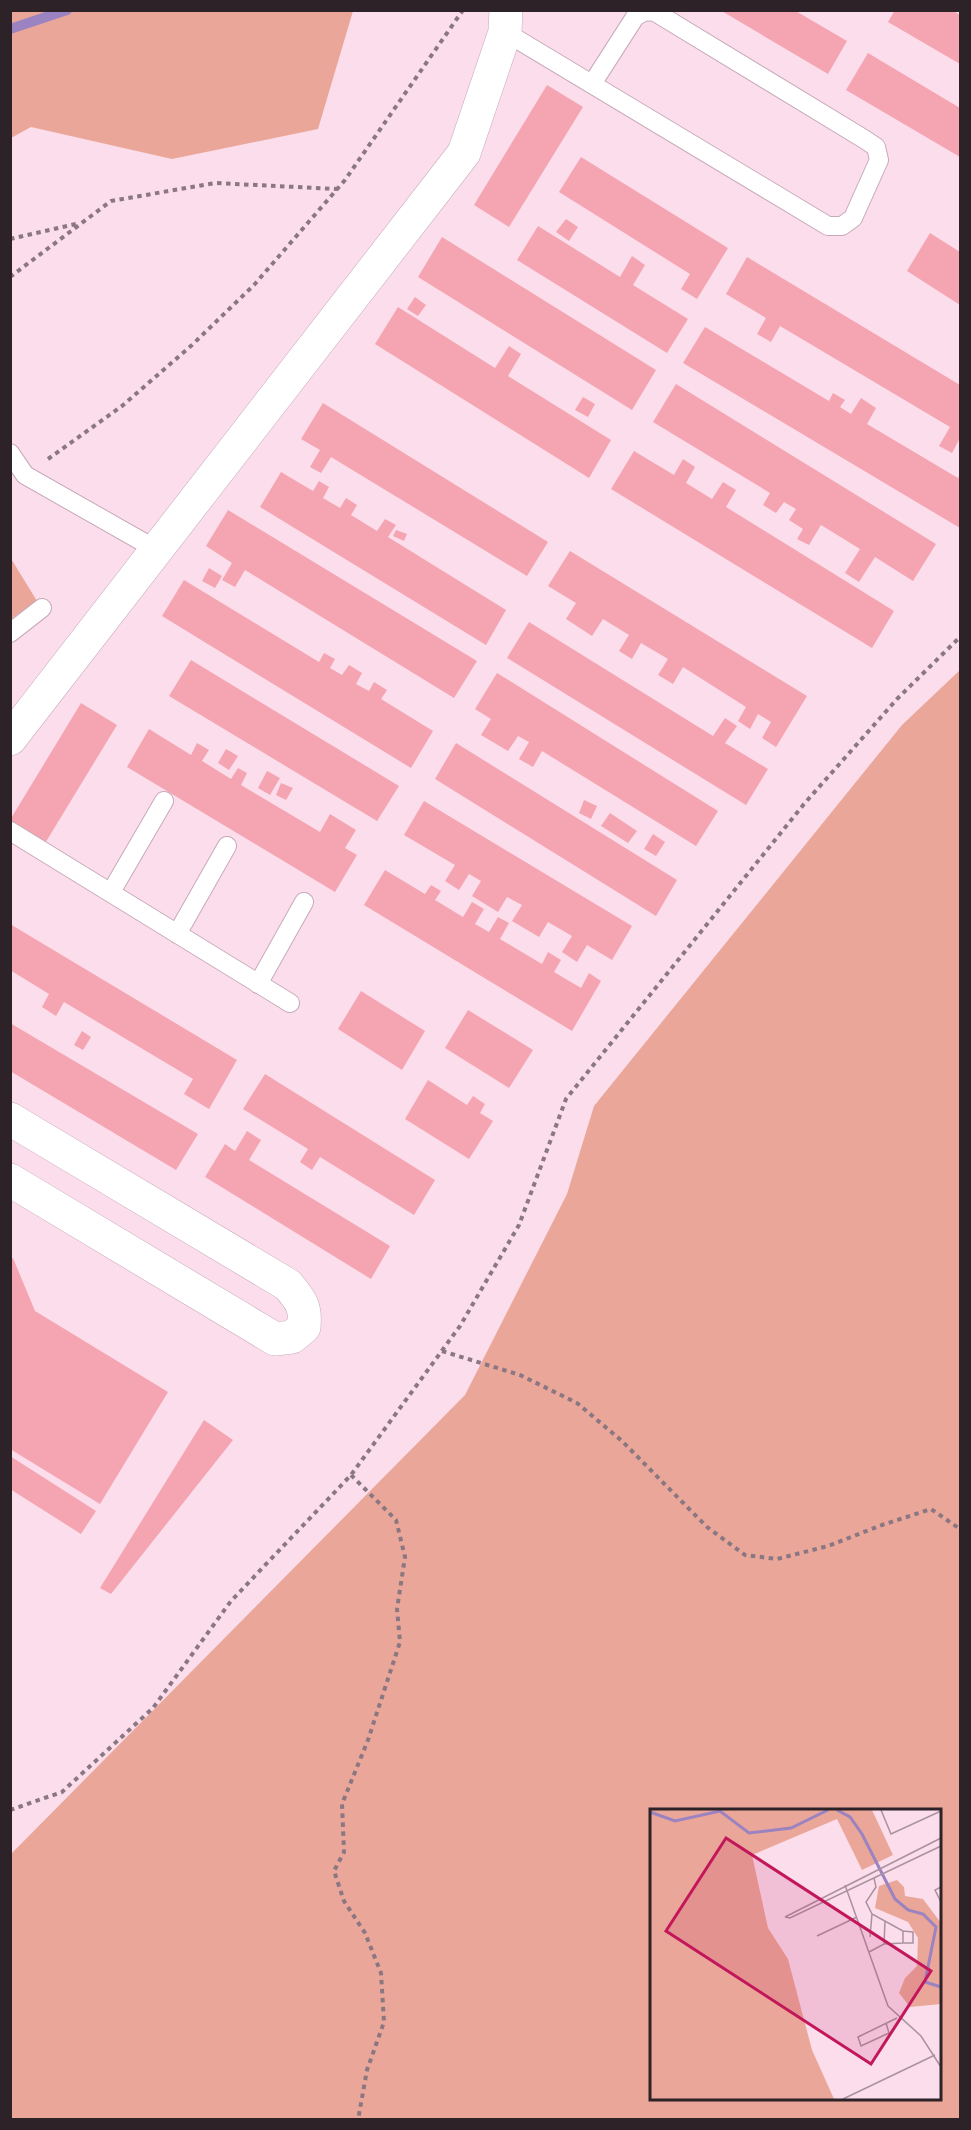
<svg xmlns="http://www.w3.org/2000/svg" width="971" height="2130" viewBox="0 0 971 2130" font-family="Helvetica,sans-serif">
	<rect width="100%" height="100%" fill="#fbddec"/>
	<path fill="#eaa799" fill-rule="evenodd" d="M11,10H353V11L318,129L172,159L31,127L11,138Z
		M10,557L37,601L11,619H10Z
		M960,670V2119H11V1854L465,1395L567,1194L594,1106L902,725ZM652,1810H940V2098H652Z"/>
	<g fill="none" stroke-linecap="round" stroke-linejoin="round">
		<path stroke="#9b82c1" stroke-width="10" d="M10,29L67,10"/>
	</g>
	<path fill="#f5a5b2" d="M720,10H794L847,41L828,74Z
		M895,10H952L960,15V64L888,22Z
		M868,53L960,108V157L846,90Z
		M547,85L583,107L509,227L474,205Z
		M581,157L728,248L697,299L681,289L690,274L559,192Z
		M566,219L578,227L569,241L556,232Z
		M538,226L620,277L632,256L645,265L633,285L688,319L667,353L517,260Z
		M930,233L960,252V305L907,271Z
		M442,237L656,370L632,410L418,277Z
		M747,257L960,385V438L952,453L939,446L950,427L780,326L771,342L757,334L766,318L726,294Z
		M415,297L426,305L418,316L407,309Z
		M398,307L495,368L509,346L521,354L508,376L611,440L589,478L375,344Z
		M705,327L829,401L833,393L845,400L840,407L851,414L861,398L876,408L867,424L958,478L960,474V528L683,363Z
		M676,384L936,544L913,581L875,557L859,582L845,573L860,549L821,525L809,545L797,539L803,529L789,520L796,509L784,502L776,513L763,505L770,493L653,422Z
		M583,397L595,404L588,417L575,410Z
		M323,403L548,542L527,576L331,457L321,473L310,467L320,450L301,439Z
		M634,451L674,475L683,459L695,467L686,483L712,499L723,482L736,490L726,507L894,611L872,648L611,489Z
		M281,472L313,491L319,481L329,487L323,498L340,508L346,498L357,505L351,515L377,531L385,519L396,525L388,537L506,610L486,645L260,507Z
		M228,510L477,661L454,698L245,570L235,587L222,580L232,563L206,546Z
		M396,530L407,534L404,541L393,536Z
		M570,551L807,696L776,747L762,738L771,722L758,714L750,729L738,721L746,707L683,667L673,684L658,675L668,659L641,643L632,659L619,651L629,635L603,619L592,636L566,619L576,603L548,586Z
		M209,568L222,576L215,588L202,581Z
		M184,580L319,662L324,653L335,659L330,668L342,675L349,665L362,673L356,684L369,691L374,682L387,690L381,699L433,731L411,768L162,616Z
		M529,622L713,736L725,718L737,726L725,743L768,769L746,805L507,658Z
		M191,660L399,786L377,821L169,696Z
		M497,673L718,811L696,846L542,751L533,767L519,759L529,742L518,736L508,751L481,735L491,719L475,709Z
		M81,703L117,725L44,845L10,824V820Z
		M149,729L191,755L197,743L209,750L202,761L231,779L238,768L247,773L241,785L320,832L330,814L356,830L345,848L357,855L335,892L127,767Z
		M456,743L677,880L656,916L435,779Z
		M226,749L238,756L229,770L218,763Z
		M267,771L280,778L270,795L258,788Z
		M281,783L293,788L286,800L276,795Z
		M584,800L597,806L591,819L579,813Z
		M424,801L632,926L612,960L587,945L577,962L562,952L572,936L548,922L539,937L512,921L522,905L507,897L498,912L472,896L481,881L469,874L459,890L445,881L455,865L404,835Z
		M610,813L637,831L628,843L601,826Z
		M653,834L665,842L656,856L644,849Z
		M385,870L425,894L431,885L441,891L435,900L463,917L472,902L484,909L475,924L489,932L498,917L509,923L500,939L542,964L548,952L561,960L554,972L581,988L589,973L601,981L572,1031L364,905Z
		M10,924L237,1060L209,1109L184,1094L193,1079L64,1002L56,1016L42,1007L49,994L10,970Z
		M361,991L425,1031L402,1070L338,1029Z
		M468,1010L533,1050L509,1088L445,1048Z
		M10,1023L198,1134L176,1170L10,1071Z
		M82,1031L91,1037L83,1050L74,1045Z
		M265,1074L435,1180L414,1215L320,1157L312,1170L300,1162L308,1149L243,1109Z
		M428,1080L467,1105L473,1096L485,1104L480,1113L493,1121L469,1159L405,1119Z
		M247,1131L261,1140L249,1160L390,1246L371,1279L205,1177L225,1144L235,1151Z
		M13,1258L35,1311L168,1392L100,1504L10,1449V1259Z
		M204,1420L233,1440L111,1594L100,1588Z
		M10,1456L96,1511L81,1534L10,1489Z"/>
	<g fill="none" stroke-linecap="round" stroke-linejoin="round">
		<g stroke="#c7aab9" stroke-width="20">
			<path id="lane" d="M505,32L828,226H842L853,218L879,160L876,147L864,139L655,12L645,11L635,17L592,84
				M10,453L25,475L157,550
				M10,633L42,608
				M10,831L290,1003
				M111,892L164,801
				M177,934L227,846
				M258,984L304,902"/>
		</g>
		<g stroke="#c7aab9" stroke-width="34">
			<path id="street" d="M10,739L464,153L505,32L506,10
				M10,1119L288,1285C301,1301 306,1306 304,1327L292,1337L275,1339L10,1180"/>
		</g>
		<path stroke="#8a7781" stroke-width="4" stroke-dasharray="4.5 4.5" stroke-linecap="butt" d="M10,239L80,223
			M10,277L111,201L215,183L337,189
			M48,459L122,406L192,345L254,285L345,180L463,10
			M442,1351L520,1375L577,1403L622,1441L707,1527L745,1555L777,1559L828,1546L882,1525L931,1509L960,1529
			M351,1475L396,1520L405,1557L397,1609L400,1642L368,1740L342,1804L344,1852L334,1871L344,1901L365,1933L381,1973L384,2022L367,2070L358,2120
			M10,1810L62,1792L153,1708L231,1601L351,1475L460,1326L519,1225L566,1099L804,804L897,699L960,637"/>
		<use href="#lane" stroke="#fff" stroke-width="18"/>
		<use href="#street" stroke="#fff" stroke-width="33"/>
	</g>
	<g transform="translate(650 1809)">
		<rect width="291" height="291" fill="#fbddec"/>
		<path d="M0,1H222L243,46L212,61L187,10L102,46L118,119L138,150L162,241L184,290H0ZM247,71L254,78L255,87L273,90L291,114V195L260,198L249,184L255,169L267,157L268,129L258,113L225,99L229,77Z" fill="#eaa799"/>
		<path fill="none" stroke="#9b82c1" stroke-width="3" d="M187,1L200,8L212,25L245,90L258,101L273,105L286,118L275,173L291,178M0,3L25,12L70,2L99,24L141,19L178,1"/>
		<path fill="none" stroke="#a9929e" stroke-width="1.5" d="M231,1L241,25L291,2M195,76L238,197L271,227L291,258M291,78L285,81L291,93M135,108L291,29M135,108L140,109L291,37M253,122L263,123V134H253M167,127L207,108M220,128L222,105M234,135L235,112M219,143L234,135L253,134V122L222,105L216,93L226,78L224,69M236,214L239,224L211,237L208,228L247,209M193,290L285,246"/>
		<path fill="#c2185b" fill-opacity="0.15" stroke="#c2185b" stroke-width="3" d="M76,29L281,162L221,255L16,122Z"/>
		<rect width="291" height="291" fill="none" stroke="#2d2228" stroke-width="3"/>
	</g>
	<rect width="971" height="2130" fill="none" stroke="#2d2228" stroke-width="24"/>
</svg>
